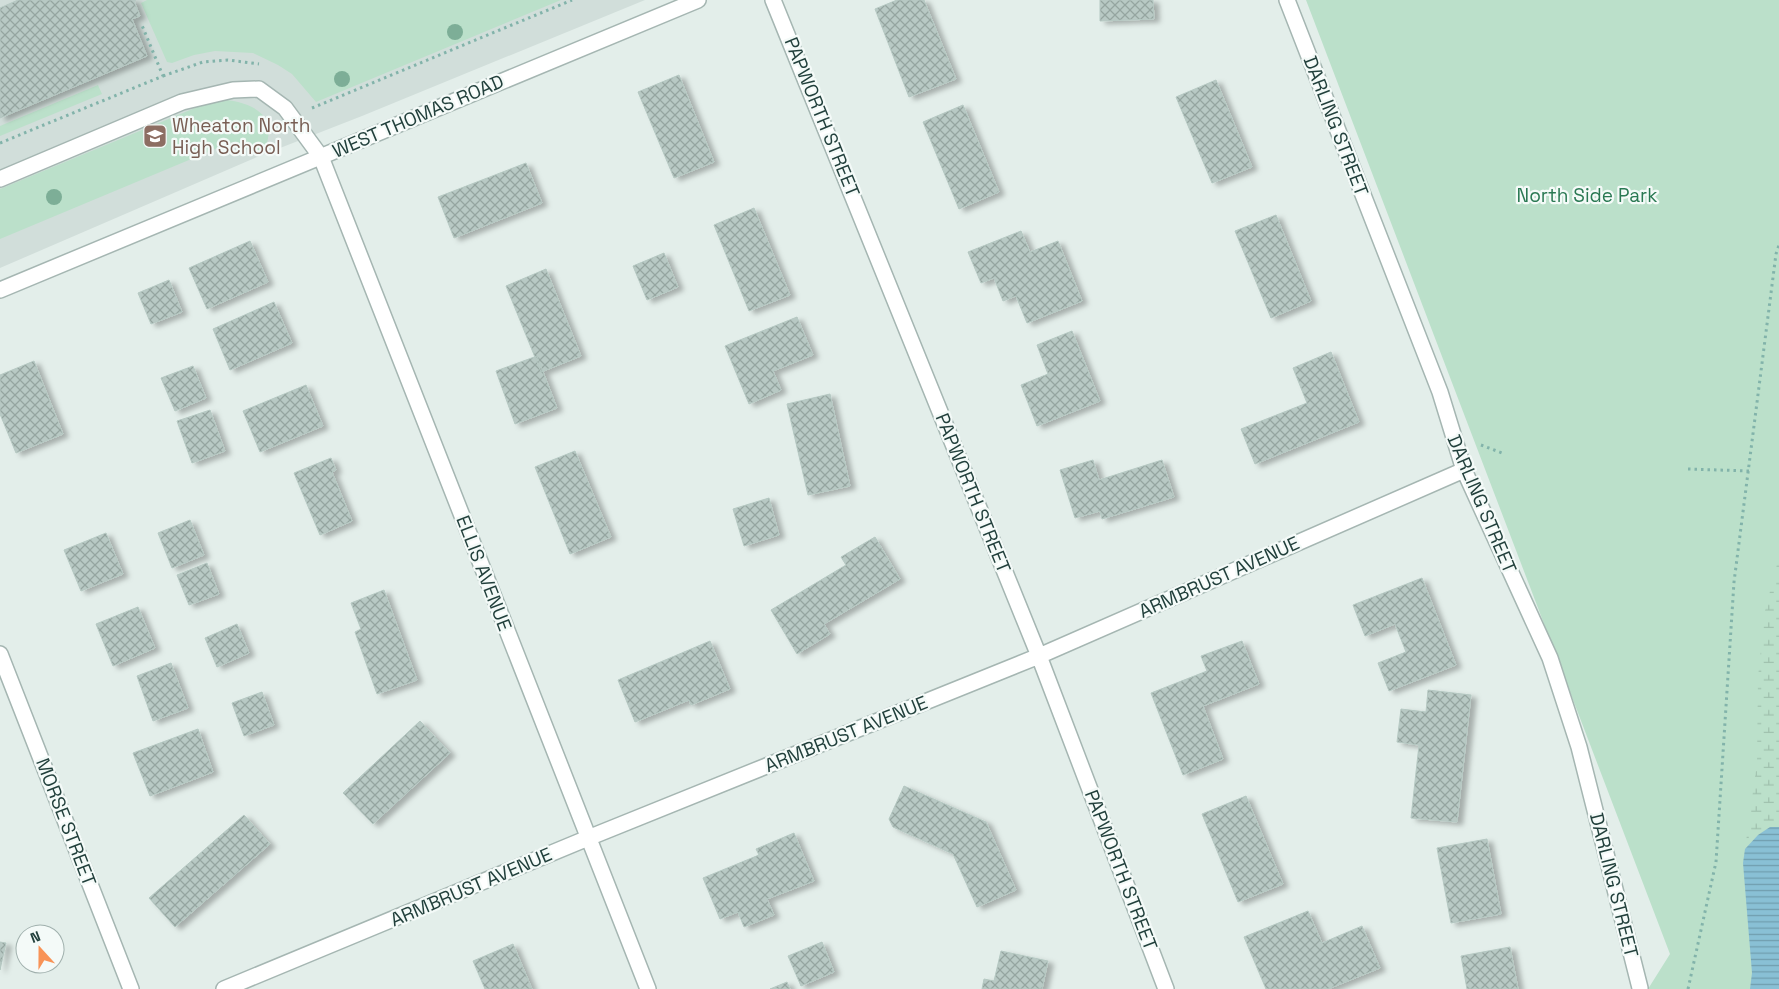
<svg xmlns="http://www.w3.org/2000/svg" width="1779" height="989" viewBox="0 0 1779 989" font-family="'Space Grotesk',sans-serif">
	<defs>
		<pattern id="wetland-marsh" width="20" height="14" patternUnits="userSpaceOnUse" patternTransform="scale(1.25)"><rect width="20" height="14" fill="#bbe0ca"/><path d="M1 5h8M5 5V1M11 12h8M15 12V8" fill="none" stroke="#a0c1ae"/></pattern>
		<pattern id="water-rules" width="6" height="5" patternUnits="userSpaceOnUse" patternTransform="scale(1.25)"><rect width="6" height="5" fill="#89c0d5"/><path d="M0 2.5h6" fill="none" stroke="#709dae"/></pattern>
		<pattern id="building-cross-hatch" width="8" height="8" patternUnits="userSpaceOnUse" patternTransform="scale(1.25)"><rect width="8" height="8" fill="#b8c9c4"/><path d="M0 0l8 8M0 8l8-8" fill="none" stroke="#95a5a0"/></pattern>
		<filter id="shadow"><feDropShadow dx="5.5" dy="3" stdDeviation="2.5" flood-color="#0004"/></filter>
	</defs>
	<rect width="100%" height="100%" fill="#e3eeea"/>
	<path fill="#d1deda" d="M0,0H645L362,116L257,157L0,268Z"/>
	<path fill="#bbe0ca" d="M147,0H561L316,102L292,74L278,65L253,53L215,51L194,55L172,63L167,62L141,3Z
		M1306,0H1779V989H1648L1670,954Z
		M98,85L102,94L0,136V126Z
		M219,99C242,101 274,109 268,138C267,146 263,150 256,153L232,142L0,239V189L207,103Z"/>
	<path fill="url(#wetland-marsh)" d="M1779,556V827H1770L1745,849L1757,763L1758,677L1765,611Z"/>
	<path fill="url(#water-rules)" d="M1770,827H1779V989H1750L1752,973L1743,863L1745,849L1758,835Z"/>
	<path fill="url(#building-cross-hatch)" stroke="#b5c8c2" filter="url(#shadow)" d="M18,0H136L134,1L140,16L132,19L147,56L0,118V8Z
		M897,0H924L956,79L909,97L875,9Z
		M1100,0H1153L1154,19L1100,21Z
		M679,75L714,162L674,178L638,92Z
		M1216,80L1252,167L1212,183L1176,97Z
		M963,105L999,192L959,209L923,122Z
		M526,163L542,203L454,238L438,197Z
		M754,208L790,295L749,311L714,225Z
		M1276,215L1311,301L1271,318L1235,231Z
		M1021,231L1030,252L1058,241L1082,301L1027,323L1016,296L1003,301L994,278L981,283L968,252Z
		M250,241L268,282L207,309L189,268Z
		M664,253L678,287L647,300L633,266Z
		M546,269L581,356L541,372L506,286Z
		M169,280L182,312L151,324L138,293Z
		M274,302L292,343L230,370L213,329Z
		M797,317L813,355L773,371L781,390L749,404L725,346Z
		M1072,331L1100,401L1037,426L1021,385L1048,374L1037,345Z
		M1331,352L1359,422L1255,464L1241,429L1307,403L1293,368Z
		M537,356L557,408L515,424L496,371Z
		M34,361L63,434L16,453L0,414V375Z
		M193,366L206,398L175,411L161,378Z
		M306,385L323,426L260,452L243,411Z
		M830,394L850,486L808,495L787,404Z
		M210,410L225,451L192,463L177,421Z
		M575,451L611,537L570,554L535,467Z
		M331,458L336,470L332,472L352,521L320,535L294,473Z
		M1093,460L1099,480L1162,460L1174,497L1102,519L1100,511L1075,518L1060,470Z
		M769,498L779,535L744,546L733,509Z
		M190,520L204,555L172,568L158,533Z
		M106,533L123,574L81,591L64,550Z
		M875,537L900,579L824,624L830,634L797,654L771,610L846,565L841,557Z
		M207,563L219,594L189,605L177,575Z
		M1422,578L1456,665L1389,691L1378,663L1406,652L1395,624L1365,636L1353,605Z
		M384,590L417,680L377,694L355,632L361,629L351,603Z
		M138,607L155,648L113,666L96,624Z
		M237,624L249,653L217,667L205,638Z
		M710,641L730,689L691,705L689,700L635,722L618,680Z
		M1242,641L1259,684L1203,706L1223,759L1183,775L1151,693L1207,671L1201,656Z
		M171,663L188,708L153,721L137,676Z
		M1428,690L1471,695L1457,822L1411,818L1419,745L1397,742L1401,709L1426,712Z
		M262,692L274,725L244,736L232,703Z
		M420,721L450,753L373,824L343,793Z
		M198,729L213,772L150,796L133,753Z
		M904,786L986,822L1016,890L977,907L953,854L893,827L889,819Z
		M1246,796L1283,884L1238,902L1202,814Z
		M244,815L270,844L175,927L149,898Z
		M794,833L814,881L767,899L774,915L744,927L738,912L720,919L703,878L759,855L756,849Z
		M1487,839L1501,914L1451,923L1437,848Z
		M1308,911L1322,943L1362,926L1380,968L1328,989H1266L1244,937Z
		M0,942L6,943L0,970Z
		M822,942L834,972L801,986L788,956Z
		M513,944L532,989H485L473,961Z
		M1510,947L1518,989H1467L1461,956Z
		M1001,951L1048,961L1042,989H982L984,979L994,981Z
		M787,982L790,989H770Z"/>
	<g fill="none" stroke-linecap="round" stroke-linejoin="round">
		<g stroke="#a5b6b2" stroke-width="18">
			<path id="minor" d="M773,0L1039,656L1166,989
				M1287,0L1440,392L1464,470L1550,658L1579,747L1640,988
				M0,179L182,102L233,90L259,89L285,108L321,157L648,989
				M0,290L698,0
				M0,654L131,989
				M224,989L588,838L1039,656L1464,470"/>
		</g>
		<path stroke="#82b3aa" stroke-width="3" stroke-dasharray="2.5 4" stroke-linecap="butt" d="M163,76L203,62L228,60L259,64
			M312,108L572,0
			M0,143L163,76L141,23
			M1481,445L1502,453
			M1688,469L1749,471
			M1688,989L1716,862L1734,582L1776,254L1779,245"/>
		<use href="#minor" stroke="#fff" stroke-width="15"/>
	</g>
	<g fill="#7dae97">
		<circle cx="455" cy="32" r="8"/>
		<circle cx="342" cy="79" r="8"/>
		<circle cx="54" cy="197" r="8"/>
	</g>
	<defs>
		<g id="school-square" transform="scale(1.25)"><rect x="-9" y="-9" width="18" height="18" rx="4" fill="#8d6e63" stroke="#f4faf8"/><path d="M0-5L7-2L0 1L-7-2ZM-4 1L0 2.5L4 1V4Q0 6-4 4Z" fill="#fff"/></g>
	</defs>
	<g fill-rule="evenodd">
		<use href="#school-square" x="155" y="136"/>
	</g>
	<g text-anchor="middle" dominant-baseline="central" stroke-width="4.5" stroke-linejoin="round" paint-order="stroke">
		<g font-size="19" fill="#22403c" stroke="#f4faf8">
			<text transform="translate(418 116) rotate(-23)">WEST THOMAS ROAD</text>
			<text transform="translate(822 117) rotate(68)">PAPWORTH STREET</text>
			<text transform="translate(1336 126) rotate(69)">DARLING STREET</text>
			<text transform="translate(973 493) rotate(68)">PAPWORTH STREET</text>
			<text transform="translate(1482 504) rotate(67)">DARLING STREET</text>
			<text transform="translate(484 573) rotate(69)">ELLIS AVENUE</text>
			<text transform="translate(1219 577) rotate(-24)">ARMBRUST AVENUE</text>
			<text transform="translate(846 734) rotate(-22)">ARMBRUST AVENUE</text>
			<text transform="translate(66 822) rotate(69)">MORSE STREET</text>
			<text transform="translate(1121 870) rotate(69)">PAPWORTH STREET</text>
			<text transform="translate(1614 885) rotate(76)">DARLING STREET</text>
			<text transform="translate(471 887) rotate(-23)">ARMBRUST AVENUE</text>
		</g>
		<g font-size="19" fill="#785e54" stroke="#f4faf8" text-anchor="start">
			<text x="172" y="125">Wheaton North<tspan x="172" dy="22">High School</tspan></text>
		</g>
		<g font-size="19" fill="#2a7953" stroke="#f4faf8">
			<text x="1587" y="195">North Side Park</text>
		</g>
	</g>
	<g transform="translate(40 949) rotate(339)"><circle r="24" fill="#f4faf8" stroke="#a0b0ad"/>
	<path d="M0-4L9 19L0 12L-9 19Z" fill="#f89357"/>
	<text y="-8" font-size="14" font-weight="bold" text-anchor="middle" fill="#22403c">N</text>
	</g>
</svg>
